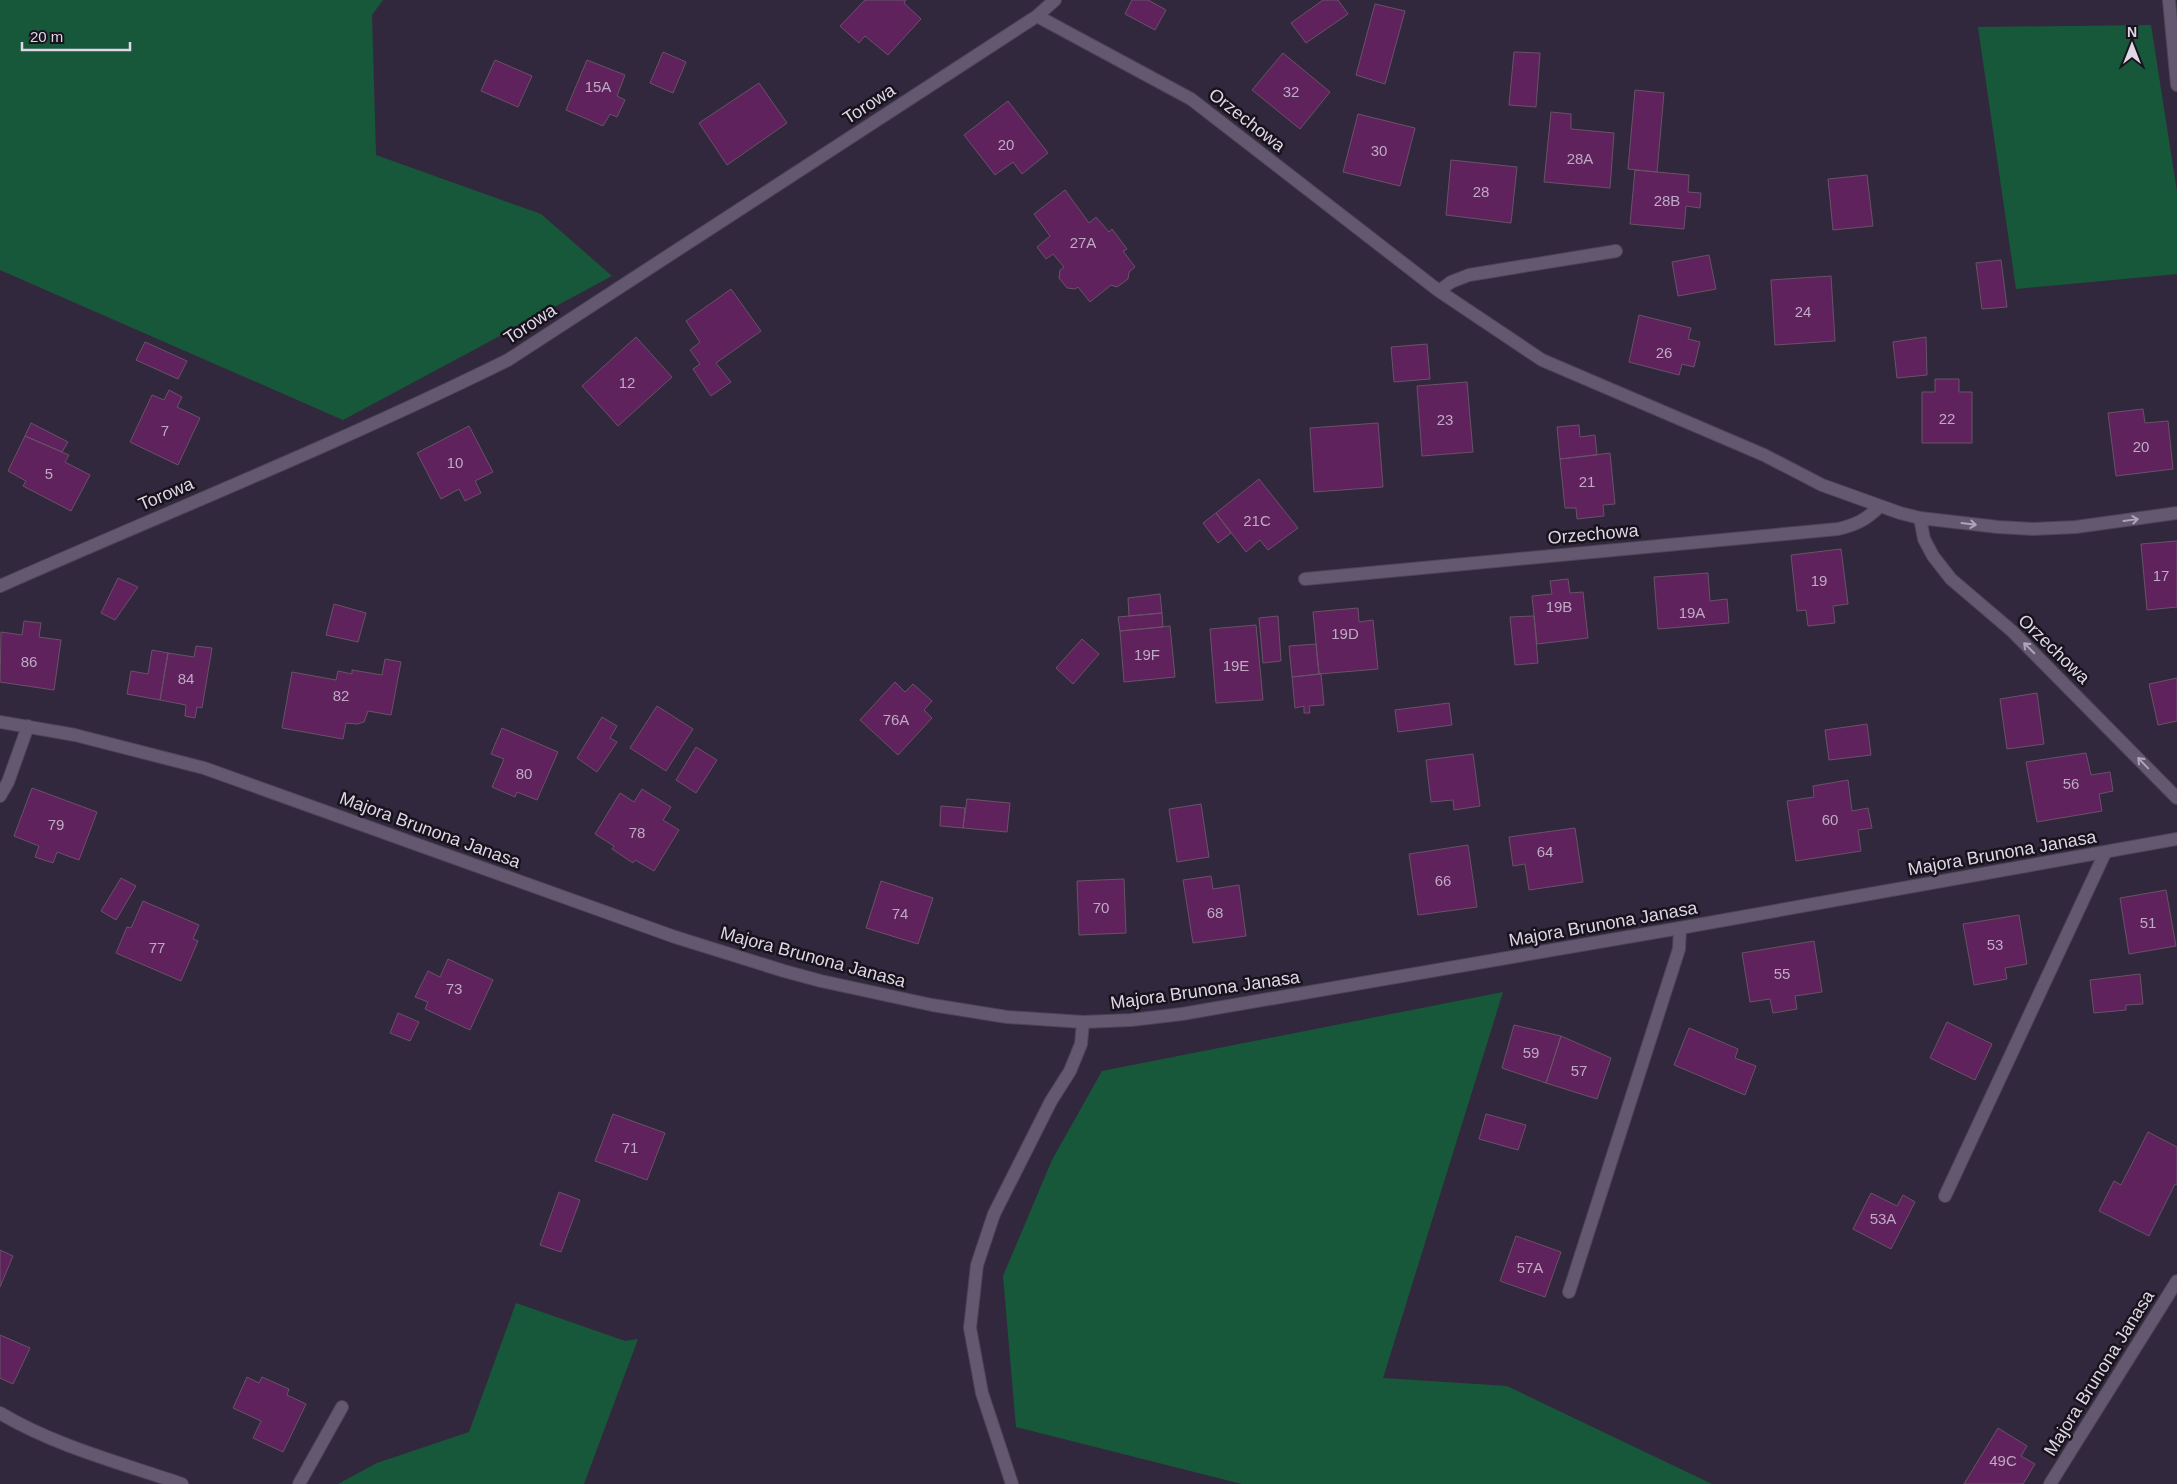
<svg xmlns="http://www.w3.org/2000/svg" width="2177" height="1484" viewBox="0 0 2177 1484" font-family="Arial,sans-serif">
	<rect width="100%" height="100%" fill="#32283e"/>
	<path fill="#18583a" d="M0,0H383L372,15L376,155L541,214L612,276L343,420L0,270Z
		M2151,25L2177,192V274L2016,289L1978,27Z
		M1503,992L1383,1378L1507,1386L1712,1484H1242L1016,1427L1003,1276L1052,1160L1102,1071Z
		M516,1303L625,1341L638,1339L584,1484H338L377,1463L469,1432Z"/>
	<path fill="#5f225c" stroke="#685266" d="M865,0H906L904,3L921,19L888,55L865,36L859,43L840,26Z
		M1132,0H1148L1166,10L1155,30L1125,14Z
		M1323,0H1338L1348,14L1306,43L1291,23Z
		M1375,4L1405,11L1385,84L1356,75Z
		M663,52L686,62L673,93L650,83Z
		M1514,52L1540,53L1536,107L1509,105Z
		M1283,53L1330,92L1300,129L1252,90Z
		M495,60L532,76L518,107L481,91Z
		M587,60L625,75L617,96L625,100L617,117L610,114L603,126L566,110Z
		M759,83L787,123L727,165L699,123Z
		M1635,90L1664,93L1657,172L1628,169Z
		M1008,101L1048,153L1022,174L1013,162L995,175L964,135Z
		M1551,112L1571,114V129L1614,133L1610,188L1544,182Z
		M1358,114L1415,128L1400,186L1343,172Z
		M1451,160L1517,167L1511,223L1446,215Z
		M1635,170L1689,175L1688,192L1701,193L1700,208L1686,206L1684,229L1630,224Z
		M1867,175L1873,226L1833,230L1828,179Z
		M1065,190L1089,223L1096,217L1109,232L1112,229L1127,249L1123,251L1135,267L1129,272L1128,279L1117,287L1111,285L1090,302L1078,287L1075,289L1067,288L1059,278L1060,270L1064,267L1053,254L1046,259L1037,247L1050,236L1034,214Z
		M1709,255L1716,289L1678,296L1672,262Z
		M2001,260L2007,307L1982,309L1976,263Z
		M1831,276L1835,341L1775,345L1771,280Z
		M731,289L761,331L716,363L731,382L711,396L693,369L700,364L690,350L700,342L686,321Z
		M1639,315L1691,328L1688,339L1700,342L1694,367L1682,364L1679,375L1629,362Z
		M636,337L672,377L618,426L582,386Z
		M1926,337L1927,375L1897,378L1893,342Z
		M145,342L187,361L178,379L136,360Z
		M1427,344L1430,379L1394,382L1391,347Z
		M1935,379H1959V392H1972V443H1922V392H1935Z
		M1467,382L1473,452L1422,456L1417,386Z
		M169,390L182,397L177,407L200,418L178,465L130,442L152,395L164,400Z
		M2143,409L2145,423L2168,421L2173,469L2116,476L2108,413Z
		M31,423L68,442L62,452L25,436Z
		M1378,423L1383,487L1314,492L1310,428Z
		M1579,425L1580,437L1595,435L1597,455L1560,459L1557,427Z
		M469,426L493,472L475,481L481,493L465,501L459,489L441,499L417,453Z
		M25,436L69,455L65,462L90,475L71,511L23,486L26,481L8,471Z
		M1610,453L1615,504L1603,505L1604,516L1577,519L1576,508H1565L1560,459Z
		M1259,479L1298,528L1268,550L1260,540L1246,552L1216,513Z
		M1216,513L1231,533L1218,543L1203,523Z
		M2177,541V607L2147,610L2141,544Z
		M1841,549L1848,604L1833,606L1835,623L1808,626L1806,610L1797,611L1791,555Z
		M1708,573L1710,601L1727,599L1729,623L1658,629L1654,577Z
		M118,578L138,587L115,620L101,613Z
		M1568,579L1570,593L1583,592L1588,638L1537,644L1532,596L1552,594L1550,581Z
		M1160,594L1162,613L1129,616L1128,598Z
		M334,604L366,613L358,642L326,635Z
		M1358,608L1359,622L1373,620L1378,669L1319,674L1313,612Z
		M1162,613L1163,627L1120,631L1118,617Z
		M1278,616L1281,661L1263,663L1259,618Z
		M1534,616L1538,663L1515,665L1510,617Z
		M24,621L41,623L39,637L61,640L54,690L0,682L1,632L22,635Z
		M1256,625L1263,700L1216,703L1210,629Z
		M1170,626L1175,677L1124,682L1120,631Z
		M1082,639L1099,654L1073,684L1056,668Z
		M1316,644L1319,674L1292,677L1289,646Z
		M196,646L212,648L202,708L197,707L195,718L185,716L186,705L160,700L168,653L194,657Z
		M152,650L168,653L160,700L127,694L131,671L148,674Z
		M385,659L401,662L391,715L368,711L364,722L357,724L346,723L343,739L282,728L292,672L336,680L338,671L352,674V670L382,675Z
		M1321,674L1324,705L1309,706L1310,713H1304V706L1295,708L1292,677Z
		M2177,678V721L2158,725L2149,684Z
		M895,682L905,692L913,684L932,701L924,710L932,718L898,755L860,720Z
		M2037,693L2044,744L2007,749L2000,699Z
		M1449,703L1452,725L1398,732L1395,710Z
		M657,706L693,729L666,771L630,748Z
		M602,717L617,726L610,738L617,742L597,772L577,758Z
		M1867,724L1871,755L1829,760L1825,730Z
		M502,728L558,752L537,800L517,792L515,797L492,787L504,759L491,754Z
		M696,747L717,760L696,793L676,780Z
		M2086,753L2091,775L2110,772L2113,791L2099,794L2102,811L2037,822L2026,762Z
		M1473,754L1480,806L1454,810L1453,800L1431,802L1426,760Z
		M1848,780L1852,811L1868,808L1872,828L1858,830L1861,851L1796,861L1787,801L1814,797L1813,786Z
		M32,788L97,812L79,860L57,852L53,863L35,857L39,846L14,836Z
		M642,789L671,807L663,820L679,830L654,871L635,860L633,863L612,849L614,846L595,834L620,793L634,802Z
		M967,799L1010,803L1007,832L963,828Z
		M1201,804L1209,857L1177,862L1169,809Z
		M941,806L965,808L963,828L940,826Z
		M1575,828L1583,882L1529,890L1525,864L1513,866L1509,837Z
		M1468,845L1477,907L1418,915L1409,854Z
		M1211,876L1213,889L1239,885L1246,936L1193,943L1183,880Z
		M121,878L136,886L116,920L101,911Z
		M1124,879L1126,933L1079,935L1077,881Z
		M881,881L933,898L918,944L866,928Z
		M2166,890L2176,946L2129,954L2120,898Z
		M143,901L199,925L193,939L198,941L181,981L116,953L127,927L131,928Z
		M2019,915L2027,964L2005,968L2007,979L1974,985L1963,924Z
		M1814,941L1822,992L1795,996L1797,1009L1773,1013L1770,999L1750,1002L1742,953Z
		M448,959L493,980L470,1030L425,1009L428,1002L415,997L428,971L440,977Z
		M2140,974L2143,1004L2126,1005V1010L2094,1013L2090,980Z
		M398,1013L419,1022L410,1041L390,1033Z
		M1947,1022L1992,1044L1975,1080L1930,1058Z
		M1514,1025L1561,1036L1546,1083L1502,1068Z
		M1689,1028L1738,1049L1735,1058L1756,1066L1745,1095L1674,1065Z
		M1561,1036L1611,1058L1597,1099L1546,1083Z
		M613,1114L665,1133L647,1180L595,1161Z
		M1486,1114L1526,1125L1518,1150L1479,1139Z
		M2148,1132L2177,1147V1185L2175,1184L2149,1236L2099,1211L2114,1181L2121,1185Z
		M559,1192L580,1200L561,1252L540,1245Z
		M1871,1193L1897,1206L1903,1195L1915,1202L1891,1249L1853,1229Z
		M1516,1236L1561,1252L1545,1297L1500,1281Z
		M0,1250L13,1256L0,1287Z
		M0,1335L30,1348L13,1384L0,1378Z
		M247,1377L259,1383L262,1377L289,1389L287,1395L306,1404L283,1452L253,1438L261,1421L233,1408Z
		M1998,1428L2027,1446L2021,1456L2035,1464L2023,1484H1964Z"/>
	<g fill="none" stroke-linecap="round" stroke-linejoin="round">
		<g stroke="#4d4456" stroke-width="14">
			<path id="service" d="M1945,1196L2105,853
				M1569,1292L1679,949L1680,928
				M299,1484L342,1407"/>
		</g>
		<g stroke="#4d4456" stroke-width="14">
			<path id="minor" d="M2169,0L2177,85
				M1037,16L1191,99L1439,291L1542,360L1764,455L1822,485L1900,513L1920,518L1998,527L2033,529L2076,527L2177,513
				M1439,291L1451,282L1469,275L1616,251
				M1920,518L1924,539L1933,556L1951,579L2012,631L2177,798
				M1305,579L1838,529C1855,525 1866,520 1879,507
				M0,586C170,511 342,442 508,360L1037,16L1055,0
				M0,722L75,735L204,768L675,937L784,971L821,981L932,1005L1007,1017L1083,1022L1131,1020L1182,1014L1680,928L2177,839
				M0,796L8,782L28,726
				M0,1413C55,1446 121,1463 182,1484
				M1012,1484L982,1393L970,1328L977,1265L994,1214L1051,1101L1070,1071L1081,1044L1083,1022
				M2050,1484L2177,1281"/>
		</g>
		<use href="#service" stroke="#645871" stroke-width="12"/>
		<use href="#minor" stroke="#645871" stroke-width="12"/>
	</g>
	<defs><path id="oneway-shaft" d="M-6 0H5M1.5-3L5.5 0L1.5 3" fill="none" stroke-width="1.6" stroke-linecap="round" stroke-linejoin="round" transform="scale(1.25)"/></defs>
	<g stroke="#ada4b7">
		<use href="#oneway-shaft" transform="translate(2131 520) rotate(-8)"/>
		<use href="#oneway-shaft" transform="translate(1969 524) rotate(7)"/>
		<use href="#oneway-shaft" transform="translate(2029 648) rotate(-135)"/>
		<use href="#oneway-shaft" transform="translate(2143 763) rotate(-134)"/>
	</g>
	<g text-anchor="middle" dominant-baseline="central" stroke-width="5" stroke-linejoin="round" paint-order="stroke">
		<g font-size="15" fill="#beaac4">
			<text x="598" y="86">15A</text>
			<text x="1291" y="91">32</text>
			<text x="1006" y="144">20</text>
			<text x="1379" y="150">30</text>
			<text x="1580" y="158">28A</text>
			<text x="1481" y="191">28</text>
			<text x="1667" y="200">28B</text>
			<text x="1083" y="242">27A</text>
			<text x="1803" y="311">24</text>
			<text x="1664" y="352">26</text>
			<text x="627" y="382">12</text>
			<text x="1947" y="418">22</text>
			<text x="1445" y="419">23</text>
			<text x="165" y="430">7</text>
			<text x="2141" y="446">20</text>
			<text x="455" y="462">10</text>
			<text x="49" y="473">5</text>
			<text x="1587" y="481">21</text>
			<text x="1257" y="520">21C</text>
			<text x="2161" y="575">17</text>
			<text x="1819" y="580">19</text>
			<text x="1559" y="606">19B</text>
			<text x="1692" y="612">19A</text>
			<text x="1345" y="633">19D</text>
			<text x="1147" y="654">19F</text>
			<text x="29" y="661">86</text>
			<text x="1236" y="665">19E</text>
			<text x="186" y="678">84</text>
			<text x="341" y="695">82</text>
			<text x="896" y="719">76A</text>
			<text x="524" y="773">80</text>
			<text x="2071" y="783">56</text>
			<text x="1830" y="819">60</text>
			<text x="56" y="824">79</text>
			<text x="637" y="832">78</text>
			<text x="1545" y="851">64</text>
			<text x="1443" y="880">66</text>
			<text x="1101" y="907">70</text>
			<text x="1215" y="912">68</text>
			<text x="900" y="913">74</text>
			<text x="2148" y="922">51</text>
			<text x="1995" y="944">53</text>
			<text x="157" y="947">77</text>
			<text x="1782" y="973">55</text>
			<text x="454" y="988">73</text>
			<text x="1531" y="1052">59</text>
			<text x="1579" y="1070">57</text>
			<text x="630" y="1147">71</text>
			<text x="1883" y="1218">53A</text>
			<text x="1530" y="1267">57A</text>
			<text x="2003" y="1460">49C</text>
		</g>
		<g font-size="18" fill="#ded7e6" stroke="#18131d">
			<text transform="translate(869 104) rotate(-33)">Torowa</text>
			<text transform="translate(1247 120) rotate(38)">Orzechowa</text>
			<text transform="translate(530 324) rotate(-33)">Torowa</text>
			<text transform="translate(166 494) rotate(-23)">Torowa</text>
			<text transform="translate(1593 534) rotate(-5)">Orzechowa</text>
			<text transform="translate(2054 649) rotate(44)">Orzechowa</text>
			<text transform="translate(430 830) rotate(20)">Majora Brunona Janasa</text>
			<text transform="translate(2002 853) rotate(-10)">Majora Brunona Janasa</text>
			<text transform="translate(1603 924) rotate(-10)">Majora Brunona Janasa</text>
			<text transform="translate(813 957) rotate(15)">Majora Brunona Janasa</text>
			<text transform="translate(1205 990) rotate(-8)">Majora Brunona Janasa</text>
			<text transform="translate(2099 1373) rotate(-58)">Majora Brunona Janasa</text>
		</g>
	</g>
	<g transform="translate(2132 45)" stroke="#18131d" stroke-width="4" paint-order="stroke">
	<path d="M0-4L9 19L0 12L-9 19Z" fill="#ded7e6"/>
	<text y="-8" font-size="14" font-weight="bold" text-anchor="middle" fill="#ded7e6">N</text>
	</g>
	<path d="M22 42v8h108v-8" fill="none" stroke="#ded7e6" stroke-width="2.5"/>
	<text x="30" y="42" font-size="15" fill="#ded7e6" stroke="#18131d" stroke-width="4" paint-order="stroke">20 m</text>
</svg>
